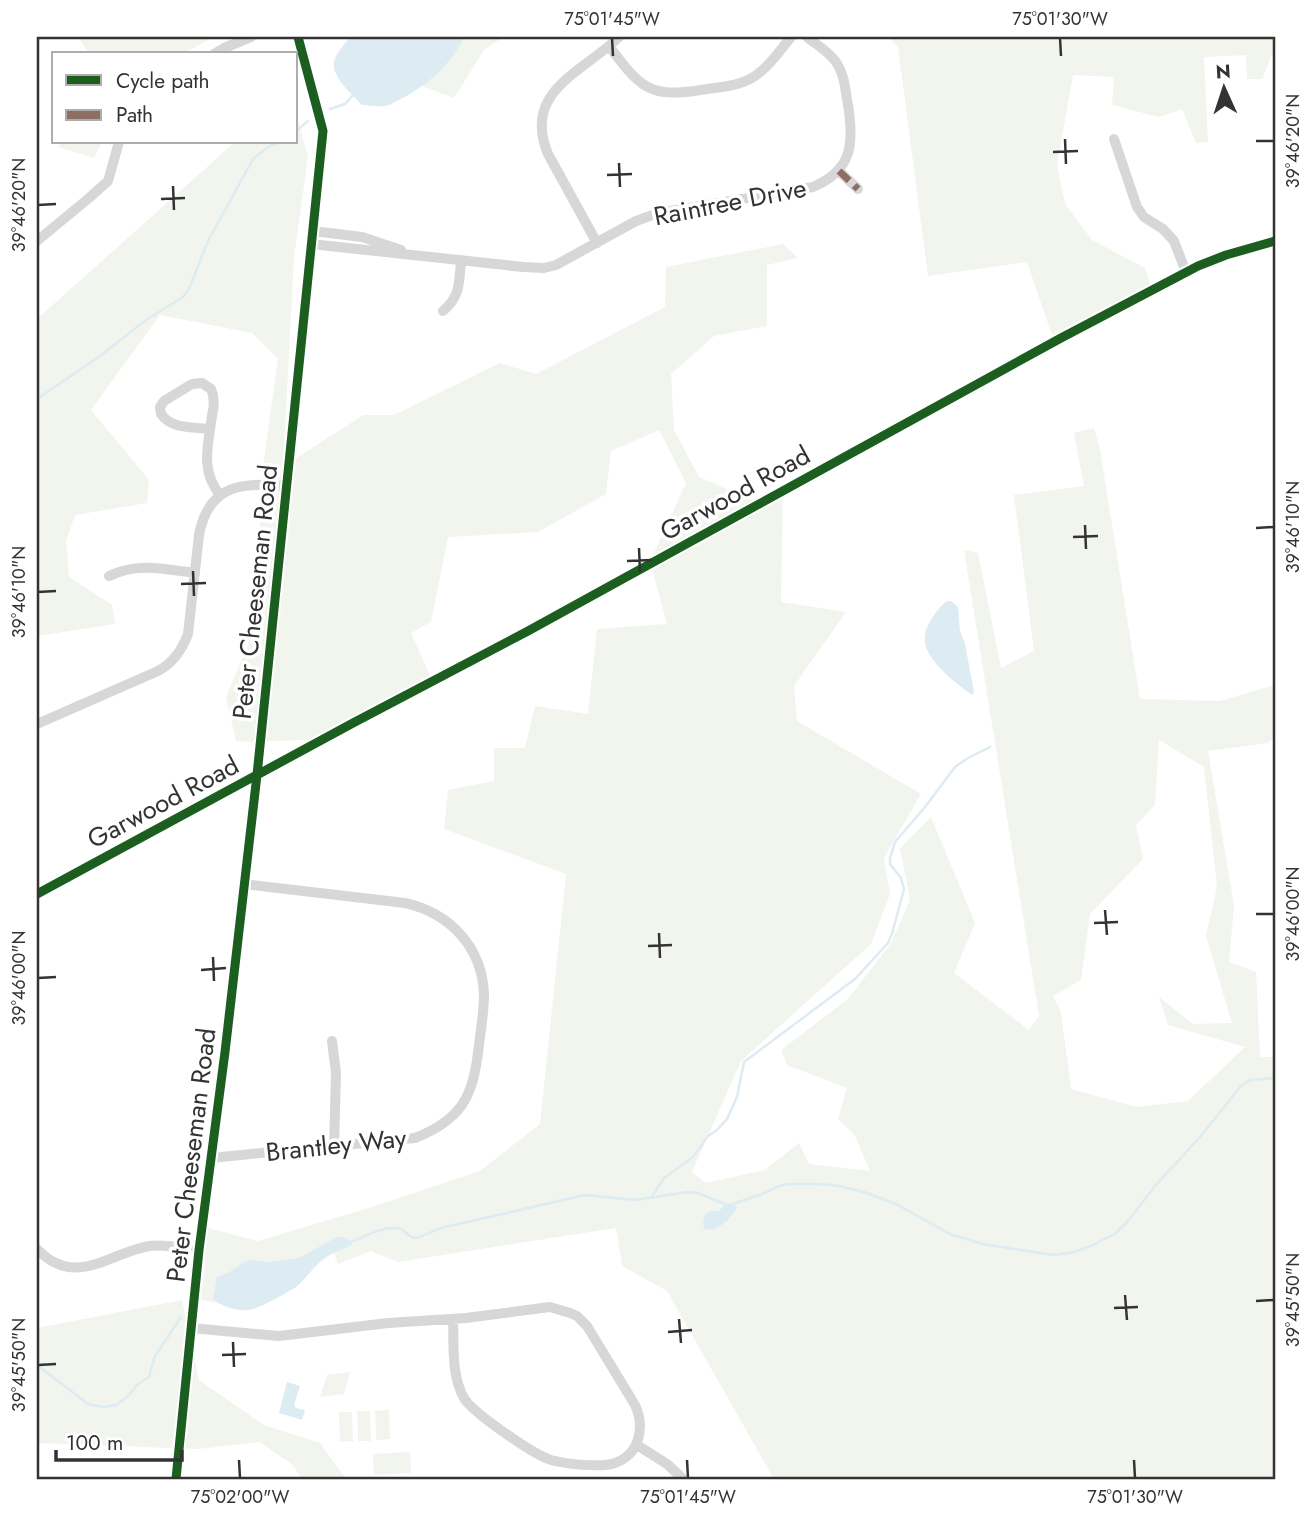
<svg xmlns="http://www.w3.org/2000/svg" width="1312" height="1516" viewBox="0 0 1312 1516" font-family="Jost,sans-serif">
	<rect width="100%" height="100%" fill="#fff"/>
	<path fill="#f1f5ed" fill-rule="evenodd" d="M78,37H214L182,54H89Z
		M463,37H503L484,50L454,98L414,83Z
		M889,37H1275V48L1262,79H1247L1246,55L1204,57L1208,142L1196,143L1182,109L1159,117L1112,105L1114,77L1073,75L1057,165L1065,204L1092,240L1145,268L1153,294L1055,344L1027,262L928,276L898,47Z
		M296,112L308,157L294,257L283,467L363,415H394L500,363L536,374L665,307L666,267L783,244L798,258L767,265V326L714,336L671,374L674,430L699,477L757,502L783,490L781,602L846,612L794,686L797,721L921,794L884,858L890,894L871,944L741,1061L692,1172L706,1183L765,1170L799,1143L809,1164L870,1171L854,1134L838,1119L847,1088L787,1065L781,1050L848,999L891,943L910,900L900,848L931,817L975,923L954,973L1029,1030L1039,1016L964,550L978,553L1001,668L1034,651L1014,495L1084,486L1074,433L1094,428L1100,450L1140,699L1220,701L1275,685V737L1268,743L1208,751L1234,906L1229,962L1256,972L1260,1057H1275V1479H774L667,1291L622,1266L616,1228L398,1262L371,1251L338,1264L334,1253L253,1309L201,1300L208,1228L258,1241L372,1207L480,1171L540,1124L566,874L444,829L448,790L494,781V748H525L535,706L588,714L597,629L667,624L650,562L686,483L659,430L611,451L606,494L538,532L448,537L431,622L411,633L434,684L325,739L253,742L236,741L226,697L252,635L263,486V466L278,359L252,333L160,315L91,410L149,480L147,503L75,515L66,541L69,577L112,605L115,624L37,636V319L235,142H296ZM1159,740L1204,767L1217,887L1206,936L1232,1023L1193,1024L1159,997L1168,1025L1245,1047L1188,1101L1137,1107L1071,1089L1061,1012L1053,996L1081,980L1090,914L1143,859L1136,825L1155,805Z
		M62,142H102L94,158L58,147Z
		M182,1300L199,1380L264,1425L320,1443L346,1479H301L294,1466L260,1442L198,1449L37,1443V1328Z
		M350,1372L344,1394L320,1397L327,1375Z
		M389,1410L390,1439L376,1440L375,1411Z
		M357,1411H370L371,1441H358Z
		M339,1412H352L353,1441L340,1442Z
		M410,1452L411,1473L374,1475L373,1454Z"/>
	<path fill="#ddebf3" d="M350,37H464C452,64 425,87 399,100C394,102 389,106 384,106C377,107 369,105 362,105C354,96 331,77 334,62C336,53 345,44 350,37Z
		M947,601H951L958,607L960,631L965,644L974,692L972,695C957,684 928,662 925,643C924,635 926,628 930,622C934,614 940,606 947,601Z
		M727,1203L734,1204L737,1208L727,1221L714,1230L704,1229L703,1223L705,1214L711,1211H719Z
		M337,1237L346,1238L351,1242L352,1245C342,1250 331,1252 323,1259C314,1266 306,1279 296,1287C287,1293 263,1306 253,1309C242,1313 220,1307 213,1298L217,1277L228,1273L244,1262L252,1260L268,1262L299,1258Z
		M287,1382L300,1386L294,1405L296,1408L305,1410L302,1420L279,1413Z"/>
	<g fill="none" stroke-linecap="round" stroke-linejoin="round">
		<path stroke="#ddebf3" stroke-width="2.5" d="M330,109L345,104L354,94
			M296,131L308,121
			M37,399L100,356L146,320L183,297L189,289L208,241L253,159L268,147L281,142
			M652,1196L664,1178L693,1157L708,1136L717,1130L727,1119L737,1097L744,1062L855,979L888,943L892,934L904,889L901,878L890,864V858L895,842L925,807L955,767L968,758L990,747
			M733,1204L762,1194L779,1186L788,1184H820L839,1186L864,1192L896,1204L950,1234L983,1244L1053,1255L1075,1252L1095,1244L1116,1233L1128,1221L1155,1186L1201,1136L1241,1086L1250,1080L1275,1078
			M350,1242C364,1237 379,1228 394,1228C405,1227 406,1236 414,1238C417,1239 436,1230 441,1228L585,1195L635,1200L688,1192L698,1193L727,1205
			M37,1365L88,1404L104,1407L116,1405L128,1396L137,1385L149,1377L155,1356L181,1317"/>
		<path stroke="#d7d7d7" stroke-width="10" d="M609,46C645,95 654,98 714,88C730,86 746,84 759,73C772,63 781,49 791,37
			M214,54L224,48L251,37
			M1114,139L1137,207L1144,217L1163,229L1174,241L1186,272
			M839,171L858,189
			M313,231L362,237L401,250
			M37,241L89,198L108,181L119,142
			M597,243L548,154C522,91 582,73 619,37
			M311,244L523,267L544,268L556,265L636,221L658,213L813,187C853,170 854,143 848,105C845,90 845,75 836,62C829,52 817,45 807,37
			M443,311C461,296 459,281 461,260
			M210,429C193,427 171,429 161,414L160,407L164,401L192,384L202,383L211,389C215,398 214,406 212,416C208,445 200,470 220,495
			M109,576C138,562 164,569 195,573
			M37,724L158,671C173,663 182,650 188,634L199,535C209,482 244,483 287,486
			M37,894L353,723L528,631L1061,338L1198,266L1226,255L1275,241
			M332,1041L336,1073L334,1147
			M211,1158L415,1138C469,1117 474,1089 480,1037C482,1023 484,1008 484,994C482,947 450,913 405,903L244,884
			M37,1249C75,1289 109,1253 149,1246C165,1244 183,1248 199,1250
			M191,1328L279,1336L388,1323L466,1318L550,1307L570,1313L577,1316L587,1326L635,1405C645,1427 640,1454 615,1463C601,1468 566,1464 551,1460C534,1455 473,1413 464,1398C451,1376 454,1344 453,1319
			M637,1445L667,1464L683,1479
			M176,1479L199,1250L225,1052L257,775L323,131L298,37"/>
		<path stroke="#8d6e63" stroke-width="7" stroke-dasharray="14 7" stroke-linecap="butt" d="M839,171L858,189"/>
		<g stroke="#fff" stroke-width="13">
			<path id="cycleway" d="M37,894L353,723L528,631L1061,338L1198,266L1226,255L1275,241
				M176,1479L199,1250L225,1052L257,775L323,131L298,37"/>
		</g>
		<use href="#cycleway" stroke="#1b5e20" stroke-width="9"/>
	</g>
	<path fill="none" stroke="#333" stroke-width="2.5" d="M612,38L613,56M1060,38L1061,56M1065,139L1066,164M1256,141H1274M1053,152L1078,151M619,163L620,187M607,175L632,174M173,186L174,210M161,199L185,198M38,205L56,204M1085,525L1086,549M1256,528L1274,527M1073,537L1098,536M639,548L640,572M627,561L652,560M193,571L194,596M181,584L206,583M38,592L56,591M1105,910L1107,935M1256,914H1274M1094,923L1118,922M659,933L660,958M648,946L672,945M213,957L214,981M201,970L226,968M38,978L56,977M1125,1295L1127,1320M1256,1301L1274,1300M1114,1308L1138,1307M679,1319L681,1343M668,1332L692,1330M233,1342L234,1367M222,1355L246,1354M38,1365L56,1364M239,1460L240,1478M687,1460L688,1478M1134,1460L1135,1478"/>
	<g text-anchor="middle" dominant-baseline="central" stroke-width="7" stroke-linejoin="round" paint-order="stroke">
		<g font-size="26" fill="#333" stroke="#fff">
			<text transform="translate(730 202) rotate(-11)">Raintree Drive</text>
			<text transform="translate(735 493) rotate(-29)">Garwood Road</text>
			<text transform="translate(255 592) rotate(-84)">Peter Cheeseman Road</text>
			<text transform="translate(163 802) rotate(-28)">Garwood Road</text>
			<text transform="translate(336 1145) rotate(-6)">Brantley Way</text>
			<text transform="translate(191 1155) rotate(-83)">Peter Cheeseman Road</text>
		</g>
	</g>
	<rect width="1312" height="1516" fill="none" stroke="#ffffff" stroke-width="77"/>
	<rect x="52" y="52" width="245" height="91" fill="#ffffff" stroke="#adadad" stroke-width="2"/>
	<rect x="66" y="75" width="35" height="10" fill="#1b5e20" stroke="#adadad" stroke-width="2"/>
	<text x="116" y="88" font-size="21" fill="#333333">Cycle path</text>
	<rect x="66" y="110" width="35" height="10" fill="#8d6e63" stroke="#adadad" stroke-width="2"/>
	<text x="116" y="122" font-size="21" fill="#333333">Path</text>
	<g transform="translate(1224 88) rotate(357)" stroke="#ffffff" stroke-width="5" paint-order="stroke">
	<path d="M0-5L12 26L0 18L-12 26Z" fill="#333333"/>
	<text y="-10" font-size="19" font-weight="bold" text-anchor="middle" fill="#333333">N</text>
	</g>
	<path d="M56 1450v10h126v-10" fill="none" stroke="#333333" stroke-width="3.5"/>
	<text x="66" y="1450" font-size="21" fill="#333333" stroke="#ffffff" stroke-width="5" paint-order="stroke">100 m</text>
	<rect x="38" y="38" width="1236" height="1440" fill="none" stroke="#333" stroke-width="2.5"/>
	<g font-size="18" text-anchor="middle" fill="#333">
		<text x="612" y="25">75°01'45"W</text>
		<text x="1060" y="25">75°01'30"W</text>
		<text transform="translate(1293 141) rotate(-90)" y="6">39°46'20"N</text>
		<text transform="translate(19 205) rotate(-90)" y="6">39°46'20"N</text>
		<text transform="translate(1293 527) rotate(-90)" y="6">39°46'10"N</text>
		<text transform="translate(19 592) rotate(-90)" y="6">39°46'10"N</text>
		<text transform="translate(1293 914) rotate(-90)" y="6">39°46'00"N</text>
		<text transform="translate(19 978) rotate(-90)" y="6">39°46'00"N</text>
		<text transform="translate(1293 1300) rotate(-90)" y="6">39°45'50"N</text>
		<text transform="translate(19 1365) rotate(-90)" y="6">39°45'50"N</text>
		<text x="240" y="1503">75°02'00"W</text>
		<text x="688" y="1503">75°01'45"W</text>
		<text x="1135" y="1503">75°01'30"W</text>
	</g>
</svg>
